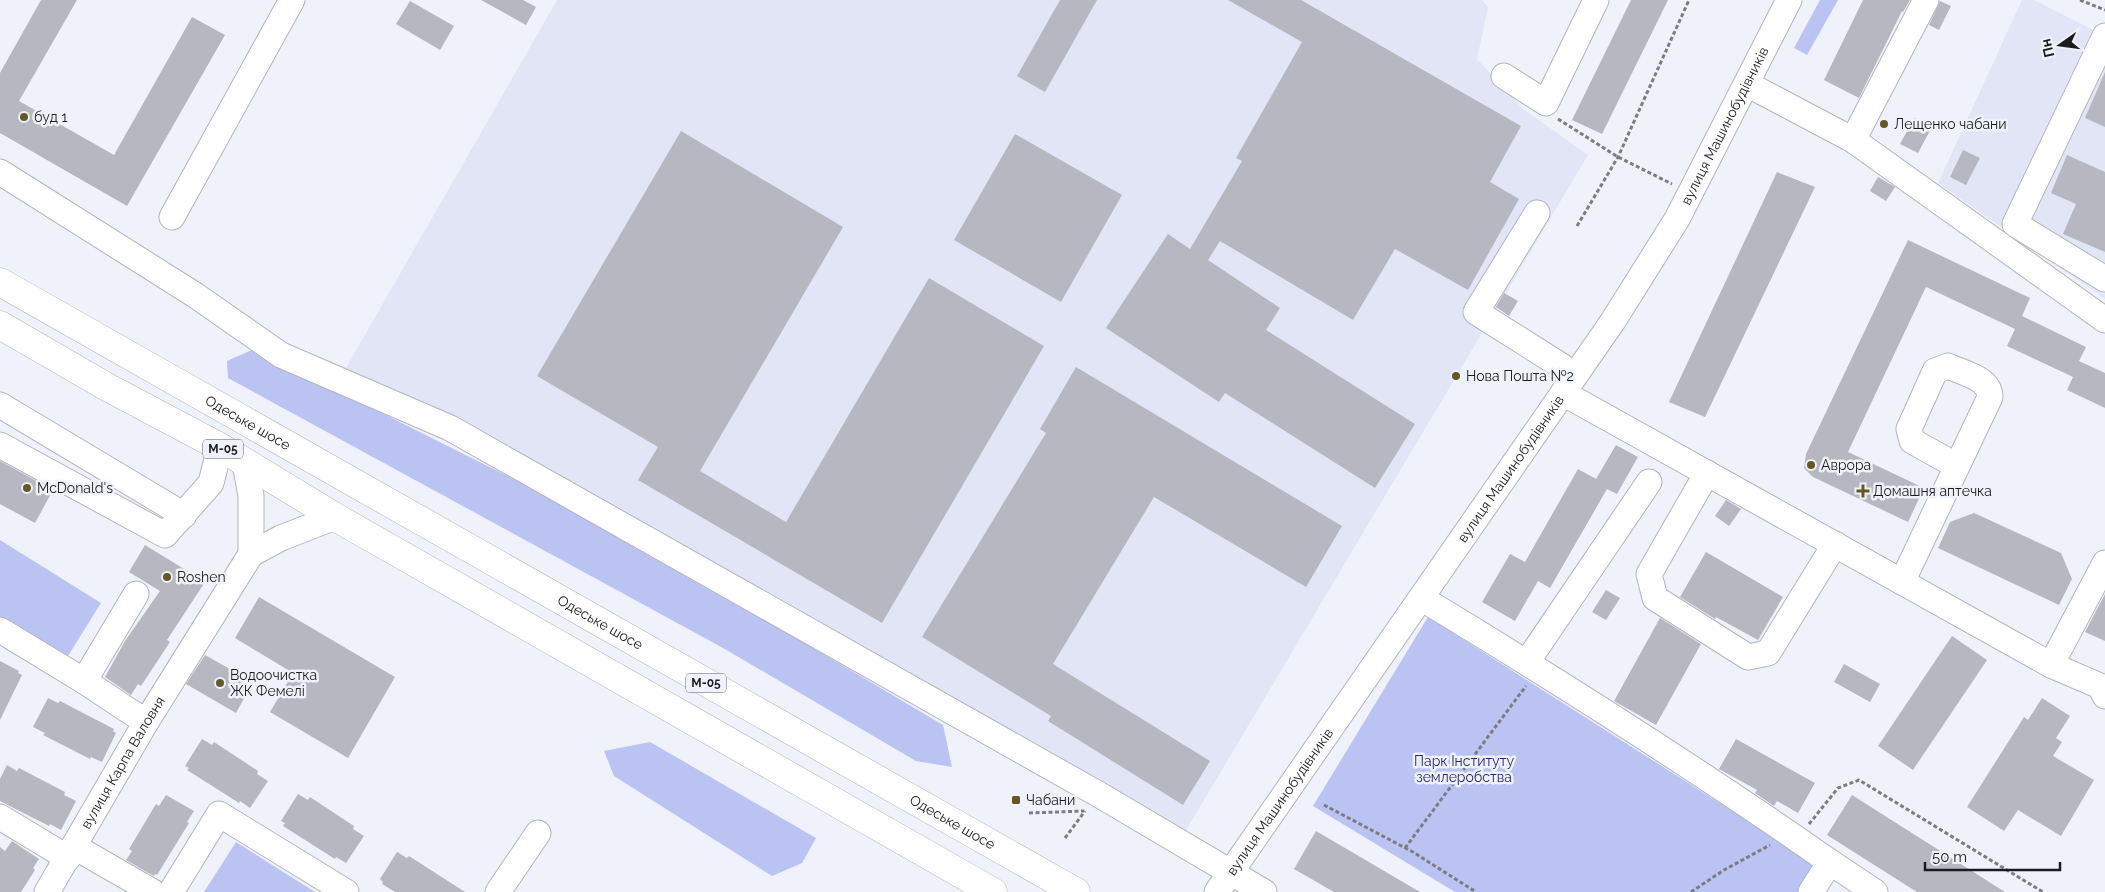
<svg xmlns="http://www.w3.org/2000/svg" width="2105" height="892" font-family="Raleway,sans-serif">
<rect width="100%" height="100%" fill="#f0f2fb"/>
<g fill="#e1e5f5">
<polygon points="557,0 1482,0 1488,7 1477,59 1522,108 1588,155 1179,842 346,368"/>
<polygon points="2022,0 2034,0 2105,36 2105,299 1938,183"/>
</g>
<g fill="#bac3f2">
<polygon points="1820,0 1838,0 1807,55 1794,48"/>
<polygon points="254,349 609,527 943,725 952,767 916,761 723,648 228,378 227,361"/>
<polygon points="0,540 101,603 66,659 0,617"/>
<polygon points="1428,617 1817,865 1799,892 1455,892 1313,806"/>
<polygon points="650,742 816,838 802,863 772,876 614,776 604,751"/>
<polygon points="236,842 315,892 204,892"/>
</g>
<g fill="#b6b7c0">
<polygon points="41,0 77,0 19,101 114,155 192,17 225,35 127,206 0,133 0,73"/>
<polygon points="481,0 523,0 536,7 526,25"/>
<polygon points="1060,0 1097,0 1045,92 1017,76"/>
<polygon points="1228,0 1301,0 1521,126 1490,182 1519,199 1468,290 1395,249 1353,320 1220,241 1208,260 1280,308 1266,330 1415,424 1375,488 1225,393 1219,402 1106,328 1168,234 1190,249 1242,161 1236,158 1302,42"/>
<polygon points="1631,0 1668,0 1602,134 1572,120"/>
<polygon points="1863,0 1910,0 1903,12 1902,11 1859,98 1824,80"/>
<polygon points="410,1 454,26 440,50 396,24"/>
<polygon points="1940,1 1951,6 1939,30 1929,25"/>
<polygon points="2105,72 2105,127 2085,118"/>
<polygon points="1914,118 1932,127 1918,153 1900,144"/>
<polygon points="681,131 843,227 700,471 786,522 929,278 1044,346 882,623 638,480 658,447 537,376"/>
<polygon points="1015,134 1122,195 1061,302 954,240"/>
<polygon points="1963,150 1980,158 1966,185 1950,177"/>
<polygon points="2067,155 2105,172 2105,252 2063,234 2076,204 2051,193"/>
<polygon points="1777,172 1815,187 1705,417 1669,402"/>
<polygon points="1878,177 1895,187 1886,201 1870,191"/>
<polygon points="1908,240 2030,298 2022,316 2086,347 2079,361 2105,373 2105,408 2067,390 2073,377 2007,346 2015,329 1926,287 1848,452 1924,488 1908,522 1813,477 1804,468 1806,454"/>
<polygon points="1504,293 1518,301 1509,316 1496,307"/>
<polygon points="1076,367 1342,526 1306,587 1154,497 1053,664 1210,761 1183,805 1048,721 1051,716 922,637 1046,433 1040,429"/>
<polygon points="1616,445 1638,457 1617,494 1607,489 1550,588 1538,581 1515,621 1482,602 1510,554 1525,562 1578,469 1596,479"/>
<polygon points="0,461 53,490 35,523 0,504"/>
<polygon points="1726,500 1741,509 1729,526 1715,516"/>
<polygon points="1974,513 2061,553 2072,579 2059,605 1938,548 1950,522"/>
<polygon points="145,545 205,582 167,640 170,642 141,686 138,684 131,695 105,677 125,641 160,591 129,572"/>
<polygon points="1706,552 1783,597 1758,640 1716,617 1715,619 1680,597"/>
<polygon points="1606,590 1620,598 1606,620 1592,612"/>
<polygon points="2105,594 2105,641 2085,632"/>
<polygon points="259,597 395,677 348,758 270,712 293,673 235,638"/>
<polygon points="1660,618 1701,644 1656,725 1614,701"/>
<polygon points="1952,636 1987,660 1913,770 1878,746"/>
<polygon points="205,655 253,682 236,713 186,684"/>
<polygon points="0,661 19,671 18,673 22,675 0,720"/>
<polygon points="1844,664 1880,684 1870,702 1834,682"/>
<polygon points="48,698 58,703 60,701 114,729 113,731 116,733 102,762 91,757 90,759 43,735 45,733 33,727"/>
<polygon points="2042,698 2070,716 2056,738 2062,742 2053,756 2094,780 2061,836 2018,810 2004,831 1967,807 2024,717 2028,720"/>
<polygon points="202,739 212,745 214,742 258,771 257,774 268,781 250,808 240,801 239,803 187,770 189,768 185,766"/>
<polygon points="1736,739 1815,783 1798,813 1777,801 1774,806 1755,793 1757,790 1719,769"/>
<polygon points="7,765 17,771 19,768 65,792 64,795 76,801 61,830 50,824 49,826 0,801 0,779"/>
<polygon points="298,794 308,800 310,797 354,826 353,829 364,836 346,863 336,857 335,859 283,826 285,823 281,821"/>
<polygon points="166,795 194,811 187,822 189,823 157,875 155,874 154,876 126,860 132,851 129,849 156,804 159,806"/>
<polygon points="1852,795 2005,892 1917,892 1827,835"/>
<polygon points="1316,831 1420,892 1334,892 1294,869"/>
<polygon points="12,841 39,859 33,868 35,870 21,892 0,892 0,847 5,851"/>
<polygon points="397,852 407,858 409,856 465,892 395,892 382,884 383,882 380,879"/>
</g>
<g fill="none" stroke-linecap="round" stroke-linejoin="round">
<g stroke="#b3b5bd" stroke-width="27">
<g id="minor">
<polyline points="2105,36 2015,224 2105,279"/>
<polyline points="1504,76 1546,103 1596,0"/>
<polyline points="1747,84 1853,140 2105,320"/>
<polyline points="1853,140 1926,0"/>
<polyline points="0,172 195,295 281,355 450,428 1098,794 1264,892"/>
<polyline points="1537,213 1476,312 1563,367"/>
<polyline points="172,217 292,0"/>
<polyline points="1563,393 2051,665 2100,686 2105,696"/>
<polyline points="0,405 184,515"/>
<polyline points="0,445 165,535 211,483 220,447"/>
<polyline points="1707,473 1649,574 1655,598 1748,657 1768,653 1835,544"/>
<polyline points="251,554 281,538 335,517"/>
<path d="M1902,582L1990,397C1990,378 1963,373 1948,366L1935,371L1909,429L1912,441L1957,466"/>
<path d="M1421,598C1560,682 1697,769 1830,862"/>
<polyline points="0,630 84,681 136,594"/>
<polyline points="1527,662 1649,482"/>
<polyline points="2051,665 2105,563"/>
<polyline points="84,681 146,722"/>
<polyline points="0,817 68,858"/>
<polyline points="75,847 153,892"/>
<path id="s1" d="M47,892L146,722L251,554V496L245,463"/>
<polyline points="171,892 219,814 346,892"/>
<polyline points="498,892 538,833"/>
<path id="s2" d="M1217,892L1613,321L1677,219L1789,0"/>
<polyline points="1811,892 1830,862 1875,892"/>
</g>
</g>
<g stroke="#b3b5bd" stroke-width="29">
<g id="highway">
<path id="s3" d="M0,282L1076,892"/>
<polyline points="0,325 107,387 220,447 335,517 993,892"/>
</g>
</g>
<g stroke="#7c7d83" stroke-width="3" stroke-dasharray="4 2.5" stroke-linecap="butt">
<polyline points="2080,0 2105,10"/>
<polyline points="1558,119 1618,157 1672,184"/>
<polyline points="1577,226 1618,157 1689,0"/>
<polyline points="1324,805 1413,852 1476,892"/>
<polyline points="1029,813 1084,811"/>
<polyline points="1809,824 1838,788 1859,780 2043,892"/>
<polyline points="1065,838 1085,811"/>
<polyline points="1405,848 1526,686"/>
<polyline points="1691,892 1724,870 1770,845"/>
</g>
<use href="#minor" stroke="#fff" stroke-width="25"/>
<use href="#highway" stroke="#fff" stroke-width="28"/>
</g>
<g fill="#645825" stroke="#f0f2fb" stroke-width="2">
<circle cx="24" cy="117" r="5"/>
<circle cx="1884" cy="124" r="5"/>
<circle cx="1456" cy="376" r="5"/>
<circle cx="1811" cy="465" r="5"/>
<circle cx="27" cy="488" r="5"/>
<path d="M1860.5 483.5h5v5h5v5h-5v5h-5v-5h-5v-5h5z"/>
<circle cx="167" cy="577" r="5"/>
<circle cx="220" cy="683" r="5"/>
<rect x="1011" y="795" width="10" height="10" rx="2.5"/>
</g>
<g text-anchor="middle" stroke-width="5" stroke-linejoin="round" paint-order="stroke">
<g fill="#f0f2fb" stroke="#5b5c61" stroke-width="1">
<rect x="203" y="439.5" width="40" height="19" rx="4"/>
<rect x="686" y="673.5" width="40" height="19" rx="4"/>
</g>
<g font-size="12" font-weight="bold" fill="#1b1c1f">
<text x="223" y="453">М-05</text>
<text x="706" y="687">М-05</text>
</g>
<g font-size="14" fill="#1b1c1f" stroke="#f0f2fb" text-anchor="start">
<text x="34" y="122">буд 1</text>
<text x="1894" y="129">Лещенко чабани</text>
<text x="1466" y="381">Нова Пошта №2</text>
<text x="1821" y="470">Аврора</text>
<text x="37" y="493">McDonald's</text>
<text x="1873" y="496">Домашня аптечка</text>
<text x="177" y="582">Roshen</text>
<text x="230" y="680">Водоочистка<tspan x="230" dy="16">ЖК Фемелі</tspan></text>
<text x="1026" y="805">Чабани</text>
</g>
<g font-size="14" fill="#1b1c1f" stroke="#f0f2fb">
<text dy="5" stroke="none"><textPath href="#s2" startOffset="920">вулиця Машинобудівників</textPath></text>
<text dy="5" stroke="none"><textPath href="#s3" startOffset="285">Одеське шосе</textPath></text>
<text dy="5" stroke="none"><textPath href="#s2" startOffset="515">вулиця Машинобудівників</textPath></text>
<text dy="5" stroke="none"><textPath href="#s3" startOffset="690">Одеське шосе</textPath></text>
<text dy="5" stroke="none"><textPath href="#s1" startOffset="150">вулиця Карпа Валовня</textPath></text>
<text dy="5" stroke="none"><textPath href="#s2" startOffset="110">вулиця Машинобудівників</textPath></text>
<text dy="5" stroke="none"><textPath href="#s3" startOffset="1095">Одеське шосе</textPath></text>
</g>
<g font-size="14" fill="#262577" stroke="#f0f2fb">
<text x="1464" y="766">Парк Інституту<tspan x="1464" dy="16">землеробства</tspan></text>
</g>
</g>
<g transform="translate(2060 45) rotate(256)" stroke="#f0f2fb" stroke-width="4" paint-order="stroke">
<path d="M0-4L9 19L0 12L-9 19Z" fill="#1b1c1f"/>
<text y="-8" font-size="14" font-weight="bold" text-anchor="middle" fill="#1b1c1f">Пн</text>
</g>
<path d="M1925 862v8h135v-8" fill="none" stroke="#1b1c1f" stroke-width="2.5"/>
<text x="1932" y="862" font-size="15" fill="#1b1c1f" stroke="#f0f2fb" stroke-width="4" paint-order="stroke">50 m</text>
</svg>
